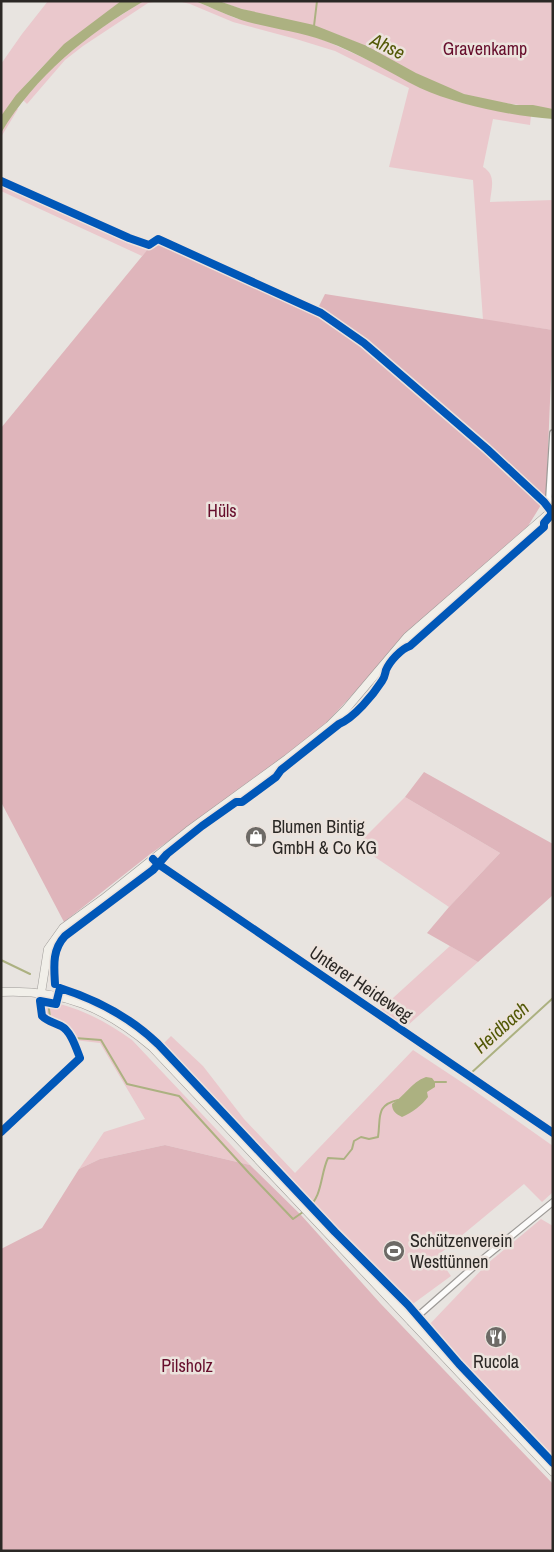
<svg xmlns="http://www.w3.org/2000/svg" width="554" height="1552" font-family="'Archivo Narrow',sans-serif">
<rect width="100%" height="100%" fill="#e8e4e0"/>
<g fill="#eac8cc">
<path d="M48,1H125C84,32 41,60 12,103L18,109L1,137V64L22,34Z"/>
<path d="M144,1H159L148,3L83,46L65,60L27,104L23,100C37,84 50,68 66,54C90,34 118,17 144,1Z"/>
<path d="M178,1H195L235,18L306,34L326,41L377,64L421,88L462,103L531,116L530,125L493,119L483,167C497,175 491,189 490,202L553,200V330L483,320L473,180L389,167L409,88L335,51L296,39L233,22L190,4Z"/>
<path d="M219,1H553V109C523,105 492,103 463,94C418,79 380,50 336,34C298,20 257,16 219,1Z"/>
<polygon points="1,177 152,245 142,256 1,191"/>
<polygon points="405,797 500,853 449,907 357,845"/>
<polygon points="450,946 478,962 406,1027 381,1009"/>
<path d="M60,1004C88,1012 108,1023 132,1040L250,1165L165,1145L100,1159L79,1169L104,1132L145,1119L100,1043L74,1040C67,1026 58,1023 44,1016L45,1005L57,1009Z"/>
<polygon points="171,1036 203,1066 244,1119 295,1173 413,1050 472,1089 553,1146 553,1192 542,1202 524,1184 437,1256 451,1276 410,1306 161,1046"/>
<polygon points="541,1219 553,1226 553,1458 428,1326 488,1263"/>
</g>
<g fill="#dfb5bb">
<polygon points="157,238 316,312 325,294 553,330 546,497 528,526 423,619 327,722 287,756 149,855 64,922 1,802 1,428"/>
<polygon points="424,772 553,844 553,895 478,962 427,933 449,907 500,853 405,797"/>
<polygon points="165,1145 250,1165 301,1215 380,1303 553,1484 553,1551 1,1551 1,1249 42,1228 79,1169 100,1159"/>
</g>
<g fill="#acb181">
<path d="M121,1H144C86,35 36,75 1,133V116L16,95L64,44Z"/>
<path d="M195,1H219L242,9L314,25L367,46L416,73L464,94L516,105H533L553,109V119C511,116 458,105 420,88C388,72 359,53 325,41C300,32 274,29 248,22C230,17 213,8 195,1Z"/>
<path d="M426,1077L432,1078L435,1082V1087L427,1092L428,1097C422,1105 412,1113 402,1117C396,1114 392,1111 392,1104C405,1096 411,1082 426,1077Z"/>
</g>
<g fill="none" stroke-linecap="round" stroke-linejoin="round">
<g stroke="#acb181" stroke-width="2">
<polyline points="314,26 317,1"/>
<polyline points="1,960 30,974"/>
<path d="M49,1009L50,1017C61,1023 70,1027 75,1038L101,1040L127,1084L179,1096L249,1173L293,1219L303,1212"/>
<polyline points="470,1074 553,998"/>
<polyline points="435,1082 446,1082"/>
<path d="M307,1209C323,1196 320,1175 328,1158L344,1159L352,1149L354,1141L361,1137L369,1139L378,1137C381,1118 375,1105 398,1100"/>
</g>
<g stroke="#9d9a97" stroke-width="8">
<g id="street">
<polyline points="551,511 549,497 553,433"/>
<polyline points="153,859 158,864 553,1133"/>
<polyline points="411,1322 478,1263 553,1202"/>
</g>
</g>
<g stroke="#9d9a97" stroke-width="9">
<g id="secondary">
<path d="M1,992C63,989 106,1008 152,1047L553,1472"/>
<polyline points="41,993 48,949 63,928 103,899 188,831 287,759 329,726 346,709 407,637 553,510"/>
</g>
</g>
<use href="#street" stroke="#fcfbfa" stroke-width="5.5"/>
<use href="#secondary" stroke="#f1efe9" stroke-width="8"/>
<g stroke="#ece3dd" stroke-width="11">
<g id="cycleway">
<polyline points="1,181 129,238 149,245 158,239 321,313 364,343 487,449 544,502 551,511"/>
<polyline points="153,859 158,864 553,1133"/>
<path d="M55,984C54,966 52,950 65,936L153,870L167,854L202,826L236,802H242L276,777L281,770L339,724C354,718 373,695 382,681C385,677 385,674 386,670C390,661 401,649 410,646L544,527V523L551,515V511"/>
<path d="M1,1132L80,1058C76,1048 71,1031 61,1026C54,1022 48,1022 42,1016L40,1001L56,1004L60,988C98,1000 130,1017 158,1044L335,1232L408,1305L459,1364L553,1463"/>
</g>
</g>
<use href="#cycleway" stroke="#0057b8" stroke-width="8"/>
</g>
<defs>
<g id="shop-disc" transform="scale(1.125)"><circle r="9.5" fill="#6d6a66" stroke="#ece3dd"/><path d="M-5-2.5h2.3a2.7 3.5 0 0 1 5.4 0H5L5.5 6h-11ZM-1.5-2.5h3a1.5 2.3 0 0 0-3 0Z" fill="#fff"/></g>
<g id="stadium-disc" transform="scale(1.125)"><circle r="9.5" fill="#6d6a66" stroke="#ece3dd"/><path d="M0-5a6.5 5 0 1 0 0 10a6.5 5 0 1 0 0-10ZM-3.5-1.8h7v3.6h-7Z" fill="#fff"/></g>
<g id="restaurant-disc" transform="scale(1.125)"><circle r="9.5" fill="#6d6a66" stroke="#ece3dd"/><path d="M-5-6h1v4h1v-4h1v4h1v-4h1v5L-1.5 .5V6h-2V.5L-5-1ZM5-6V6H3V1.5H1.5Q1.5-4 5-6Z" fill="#fff"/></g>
</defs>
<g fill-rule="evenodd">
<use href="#shop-disc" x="256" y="837"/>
<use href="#stadium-disc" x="394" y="1251"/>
<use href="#restaurant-disc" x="496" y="1337"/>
</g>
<g text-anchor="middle" stroke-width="5" stroke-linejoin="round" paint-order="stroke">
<g font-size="18" fill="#660e2c" stroke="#ece3dd">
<text x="485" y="55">Gravenkamp</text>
<text x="222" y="517">Hüls</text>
<text x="187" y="1372">Pilsholz</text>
</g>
<g font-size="18" fill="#2b2825" stroke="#ece3dd" text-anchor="start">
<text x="272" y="833">Blumen Bintig<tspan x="272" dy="21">GmbH &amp; Co KG</tspan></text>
<text x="410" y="1247">Schützenverein<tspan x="410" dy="21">Westtünnen</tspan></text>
<text x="496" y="1368" text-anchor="middle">Rucola</text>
</g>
<g font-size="18" fill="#2b2825" stroke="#ece3dd">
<text transform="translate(361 984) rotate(34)" y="6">Unterer Heideweg</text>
</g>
<g font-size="19" font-style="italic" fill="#525806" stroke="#ece3dd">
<text transform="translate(388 46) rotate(26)" y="7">Ahse</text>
<text transform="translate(501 1027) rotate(-42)" y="7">Heidbach</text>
</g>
</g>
<rect width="554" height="1552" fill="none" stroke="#2b2825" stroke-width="5"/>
</svg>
